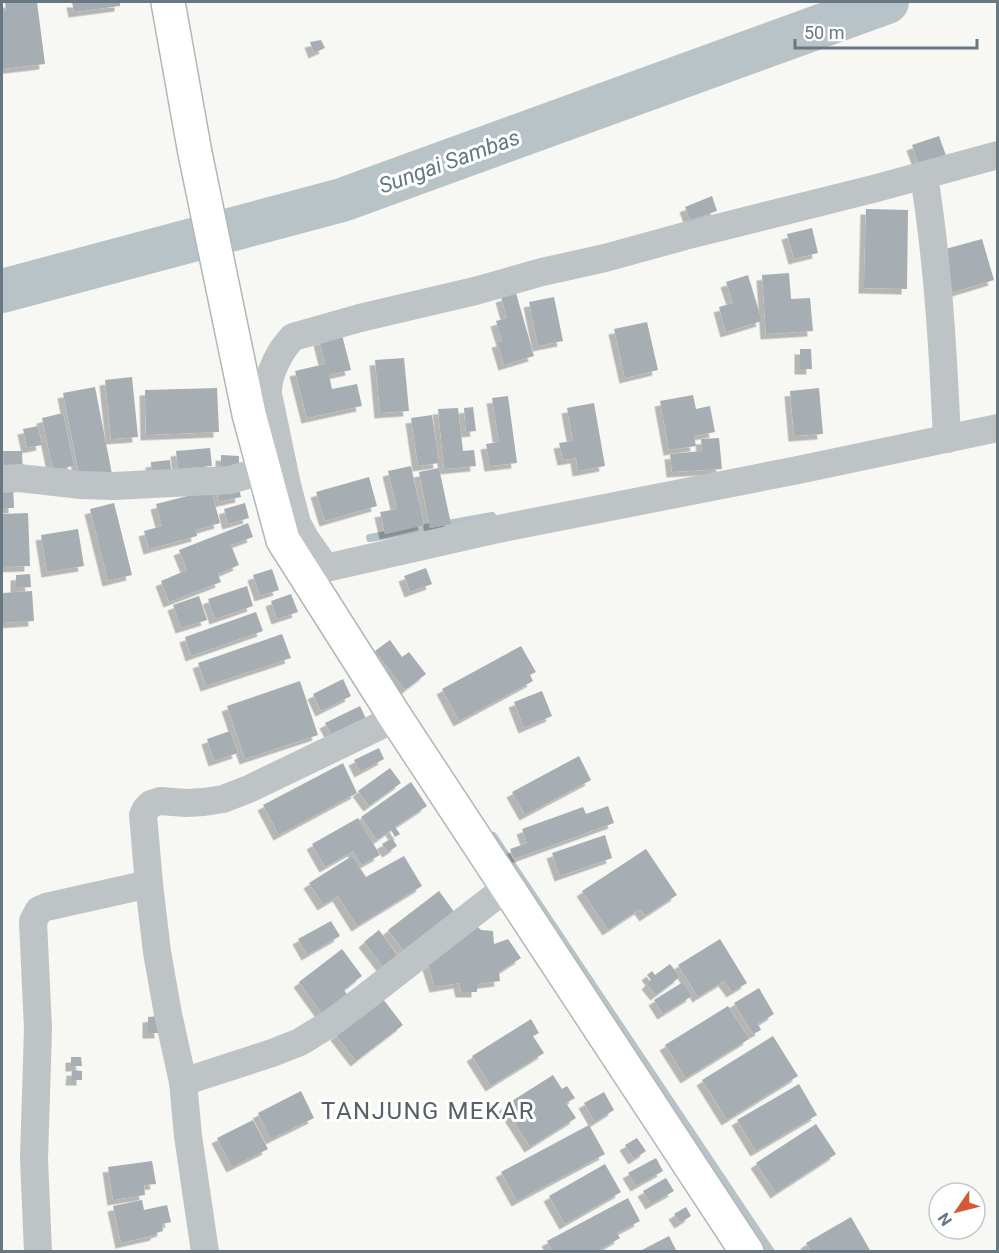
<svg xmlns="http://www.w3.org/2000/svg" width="999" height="1253" font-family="Roboto,sans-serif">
<defs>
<filter id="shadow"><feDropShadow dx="-5.5" dy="5.5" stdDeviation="0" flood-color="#0004"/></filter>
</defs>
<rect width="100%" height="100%" fill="#f7f7f4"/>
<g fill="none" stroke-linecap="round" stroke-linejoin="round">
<g stroke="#b8c3c7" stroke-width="8">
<polyline points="370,538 492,516"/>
<polyline points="493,836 771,1252"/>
</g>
<polyline stroke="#b8c3c7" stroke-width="44" points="2,291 342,200 887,2"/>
</g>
<g fill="#a6aeb3" filter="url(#shadow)">
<polygon points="5,2 37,2 45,64 2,69 2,11 6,10"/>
<polygon points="72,2 120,2 120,6 74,12"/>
<polygon points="321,40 325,48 314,53 310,42"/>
<polygon points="939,136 949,164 922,173 912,145"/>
<polygon points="712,196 717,211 690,220 685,207"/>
<polygon points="866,209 908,210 907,289 864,288"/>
<polygon points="812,228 818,253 794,259 787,234"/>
<polygon points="982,239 994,280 951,293 938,251"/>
<polygon points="789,273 791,299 810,298 813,331 766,334 762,275"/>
<polygon points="748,275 762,321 726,332 719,307 733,303 726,282"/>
<polygon points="516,293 534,356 504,365 497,342 502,341 496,321 507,318 501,297"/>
<polygon points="554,297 563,341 538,346 529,302"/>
<polygon points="647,322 658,370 625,378 614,329"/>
<polygon points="342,335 351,370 329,375 332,389 357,384 362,406 307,418 295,371 325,364 319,340"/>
<polygon points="800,349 811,349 812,369 800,369"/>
<polygon points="404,358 409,411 380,413 375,360"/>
<polygon points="132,377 138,437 111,439 105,380"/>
<polygon points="95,387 112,474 80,479 63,393"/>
<polygon points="217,388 219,432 146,435 145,390"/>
<polygon points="819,388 823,434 794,436 790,391"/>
<polygon points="693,395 696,409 710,406 715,432 694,436 696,446 669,450 660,401"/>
<polygon points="508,396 517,463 490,466 486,444 499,442 492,398"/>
<polygon points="594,403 605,466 578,471 576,458 563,460 559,443 573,441 567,408"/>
<polygon points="473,407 476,431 466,432 464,408"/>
<polygon points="458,408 463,451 474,450 476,466 444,469 438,409"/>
<polygon points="63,413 74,466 53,470 42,418"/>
<polygon points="432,415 439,463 418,466 411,418"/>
<polygon points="38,426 42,445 27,448 23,429"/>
<polygon points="719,438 722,469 672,472 670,454 702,451 701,439"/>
<polygon points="210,448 212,466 178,469 176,451"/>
<polygon points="3,451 22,451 23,474 4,474"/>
<polygon points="221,455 239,456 239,473 221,472"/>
<polygon points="170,460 172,478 152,479 151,462"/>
<polygon points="411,466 424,525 385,534 380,512 397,509 388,471"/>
<polygon points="439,468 451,524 430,528 419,472"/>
<polygon points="369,477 377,506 325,521 316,492"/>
<polygon points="13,482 14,508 2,508 2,483"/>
<polygon points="238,484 241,497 219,502 216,488"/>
<polygon points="211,490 220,523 196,530 197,536 149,549 144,531 162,526 156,504"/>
<polygon points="114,503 132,575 108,581 90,509"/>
<polygon points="245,503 249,518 228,524 224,509"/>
<polygon points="28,513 30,566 2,567 2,514"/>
<polygon points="248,523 253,537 231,545 239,565 218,574 221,582 169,602 161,581 187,570 179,550"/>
<polygon points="78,529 84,566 47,572 41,535"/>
<polygon points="426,568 432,584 410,592 404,576"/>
<polygon points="272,569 279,590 260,596 253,575"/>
<polygon points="30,574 31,587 16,588 16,575"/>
<polygon points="247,586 253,606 215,619 208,599"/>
<polygon points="32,591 34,621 2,623 2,593"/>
<polygon points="291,594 298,612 277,619 271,601"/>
<polygon points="199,596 207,620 181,628 173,605"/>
<polygon points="256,612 263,631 191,656 185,637"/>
<polygon points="282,634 291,658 206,686 198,663"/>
<polygon points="390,640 402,657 409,652 426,674 405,690 375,651"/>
<polygon points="521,646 536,672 530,675 533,681 459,721 442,689"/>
<polygon points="343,679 351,696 321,711 313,694"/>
<polygon points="300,681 318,735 245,759 227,706"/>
<polygon points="542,691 552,716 524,728 514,702"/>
<polygon points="360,706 368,723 334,740 325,723"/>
<polygon points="230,731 238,753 214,761 207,739"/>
<polygon points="379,748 384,759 360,772 354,760"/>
<polygon points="579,756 591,780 525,815 512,792"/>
<polygon points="343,763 357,793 279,835 263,805"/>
<polygon points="390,768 401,783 369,806 358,791"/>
<polygon points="411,782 427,806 395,827 400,834 395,837 391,830 377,840 361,817"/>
<polygon points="608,806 614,823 514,859 510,849 527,843 522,829 583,807 586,814"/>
<polygon points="358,818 380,855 362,865 353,851 325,867 312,844"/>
<polygon points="605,835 612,858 560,876 552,853"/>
<polygon points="392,838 397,846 388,852 382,844"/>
<polygon points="646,849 677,895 645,916 640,909 608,930 582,891"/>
<polygon points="352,856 366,877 404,856 422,886 357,926 338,896 323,905 309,883"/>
<polygon points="439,891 455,913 404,951 388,930"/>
<polygon points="331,921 340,936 307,955 298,939"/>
<polygon points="476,925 481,930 493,931 494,944 508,939 521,958 499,972 500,981 477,984 477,992 461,992 459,983 435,987 428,965"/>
<polygon points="379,930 398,956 383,967 364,942"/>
<polygon points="720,939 747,983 732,992 724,981 698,997 678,965"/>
<polygon points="342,949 362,976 344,990 348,996 323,1015 299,982"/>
<polygon points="670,964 680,977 656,995 647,984 651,980 647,975 652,971 655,975"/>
<polygon points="683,982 692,996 663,1014 654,1000"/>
<polygon points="759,988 774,1014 758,1024 761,1030 753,1034 734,1003"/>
<polygon points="383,999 403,1025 356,1061 336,1035"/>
<polygon points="728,1006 749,1039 686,1078 665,1045"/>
<polygon points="159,1016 160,1033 148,1033 148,1017"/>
<polygon points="531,1019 539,1033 533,1036 544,1053 491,1086 472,1056"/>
<polygon points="773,1036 798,1076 727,1120 702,1080"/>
<polygon points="71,1057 81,1057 82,1066 71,1066"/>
<polygon points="72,1070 82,1071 82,1080 71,1080"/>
<polygon points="553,1075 562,1089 567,1086 575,1098 566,1103 576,1118 530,1147 504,1106"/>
<polygon points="799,1084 817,1115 756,1151 737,1120"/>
<polygon points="301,1091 314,1118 271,1139 258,1113"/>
<polygon points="604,1092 614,1110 595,1122 584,1103"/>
<polygon points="253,1120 268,1149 232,1167 217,1138"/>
<polygon points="816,1124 836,1154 776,1193 756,1163"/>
<polygon points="589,1125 605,1154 517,1201 501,1172"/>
<polygon points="637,1138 646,1151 634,1159 625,1145"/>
<polygon points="656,1158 663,1171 636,1186 628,1173"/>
<polygon points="152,1161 156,1184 144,1185 145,1195 113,1200 108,1167"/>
<polygon points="605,1164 621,1192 565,1224 549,1196"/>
<polygon points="666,1178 674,1191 651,1204 643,1191"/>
<polygon points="628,1198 640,1221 617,1233 620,1238 596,1252 553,1252 547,1241"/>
<polygon points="142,1200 144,1210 167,1205 171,1222 162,1224 163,1231 156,1233 156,1235 121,1243 113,1206"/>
<polygon points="686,1207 691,1216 680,1223 674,1214"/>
<polygon points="851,1217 871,1252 811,1252 806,1243"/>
<polygon points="669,1236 677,1252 638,1252"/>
</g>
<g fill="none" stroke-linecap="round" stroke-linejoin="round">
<g stroke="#b2b7ba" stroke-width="36">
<polyline id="primary" points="168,2 195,153 249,414 283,540 396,718 747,1252"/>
</g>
<g stroke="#bec3c6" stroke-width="28">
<path d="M924,176C938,263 943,351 947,439"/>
<polyline points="2,479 19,478 81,485 114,486 230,480 264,470"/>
<path d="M326,568L305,538L297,523L287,485L268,394C267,375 280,350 293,337L360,318L475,291L542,272L605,258L685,236L873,189L998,155"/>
<polyline points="308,572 493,530 798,470 998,428"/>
<polyline points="183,1082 272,1053 300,1042 331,1023 363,999 507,887"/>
<polyline points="38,1252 34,1159 38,1029 33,921 39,910 46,907 149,884"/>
<polyline points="205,1252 188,1136 183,1082 168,1014 157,952 149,884 143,815 146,809 151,804 160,801 186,803 204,802 223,799 249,789 396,718"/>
</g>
<use href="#primary" stroke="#fff" stroke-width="33"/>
</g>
<g text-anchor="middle" stroke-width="6" stroke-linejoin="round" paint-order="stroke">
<g font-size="22" font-style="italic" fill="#64787f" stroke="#fff">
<text transform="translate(449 161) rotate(-20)" y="8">Sungai Sambas</text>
</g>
<g font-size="24" letter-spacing="1.5" fill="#566169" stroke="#fff">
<text x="428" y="1119">TANJUNG MEKAR</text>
</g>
</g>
<rect width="999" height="1253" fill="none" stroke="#687883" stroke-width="6"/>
<g transform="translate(957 1211) rotate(235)"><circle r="28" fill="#ffffff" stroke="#c3c9cd" stroke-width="1.5"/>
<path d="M0-4.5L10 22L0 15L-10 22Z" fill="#d65935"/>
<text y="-9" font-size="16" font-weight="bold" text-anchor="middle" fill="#687883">N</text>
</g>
<path d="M795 39v9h182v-9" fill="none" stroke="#687883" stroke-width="3"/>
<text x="804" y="39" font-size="18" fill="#687883" stroke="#ffffff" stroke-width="4.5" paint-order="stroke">50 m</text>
</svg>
